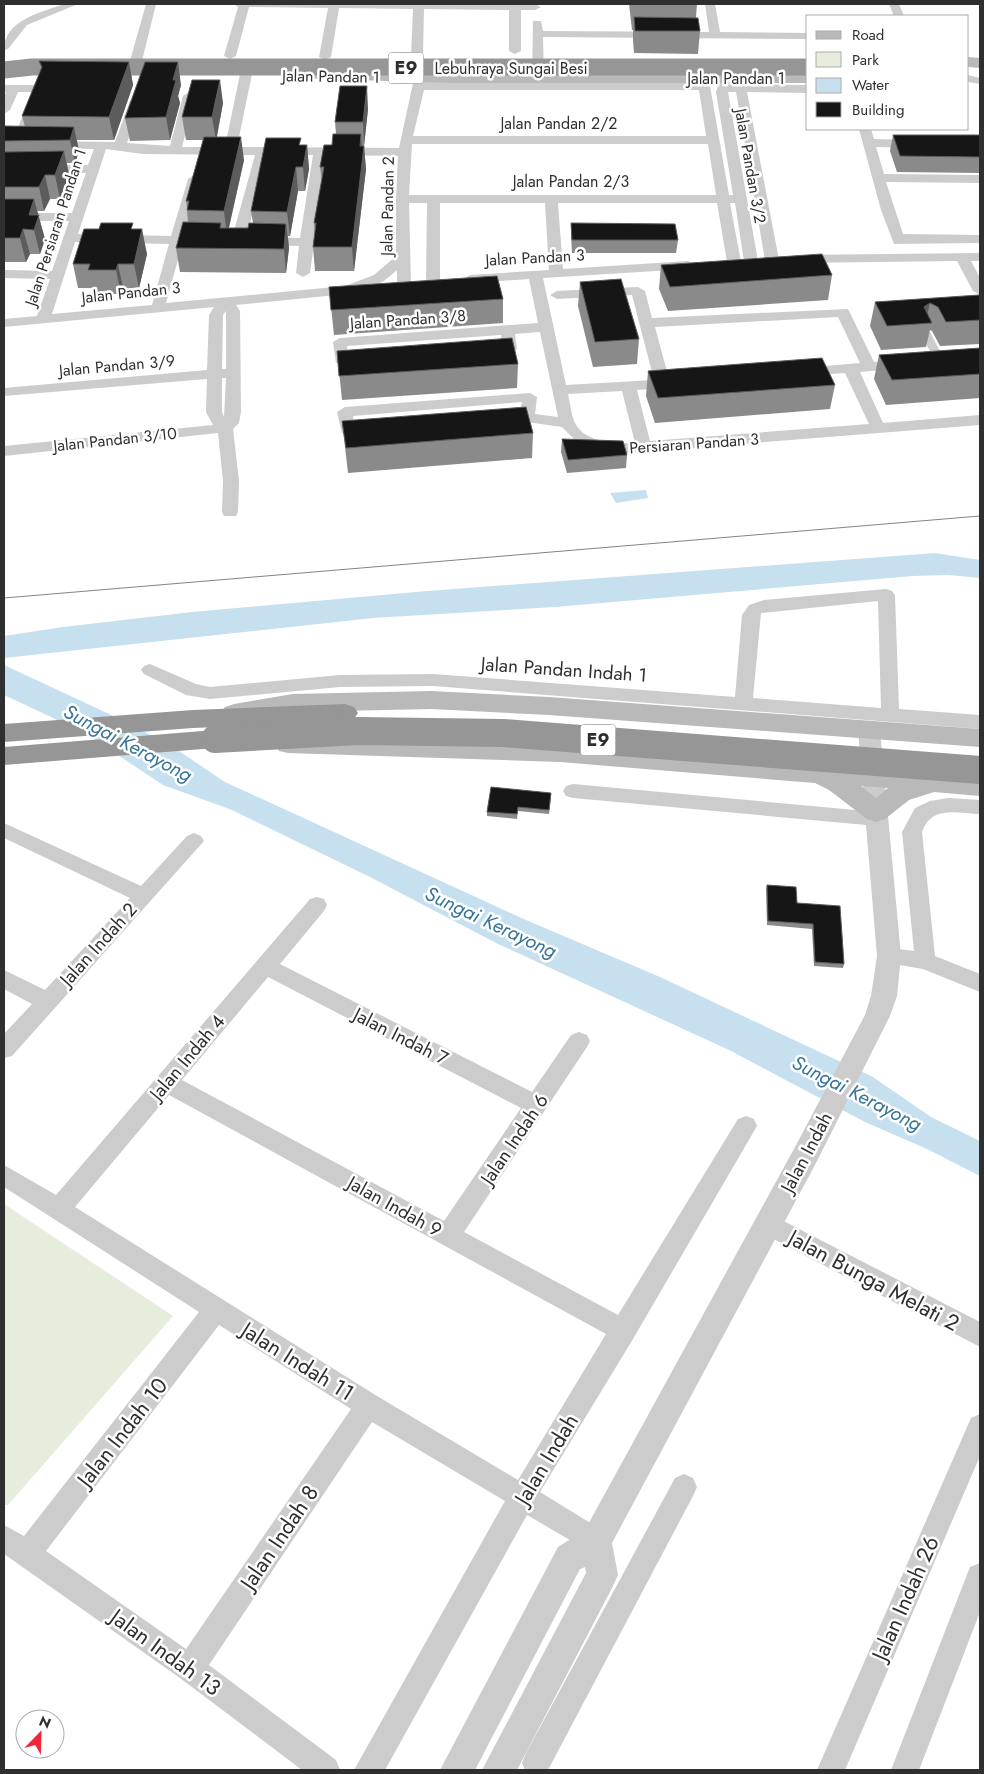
<svg xmlns="http://www.w3.org/2000/svg" width="984" height="1774" font-family="Jost,sans-serif">
<rect width="100%" height="100%" fill="#fff"/>
<polygon fill="#e6eddc" points="4,1204 173,1316 8,1505 4,1505"/>
<g fill="#c7e0ef">
<polygon points="646,490 648,498 616,503 610,493"/>
<polygon points="935,553 980,560 980,578 948,575 913,576 555,607 373,618 4,658 4,636 63,627 192,612 427,591"/>
<polygon points="4,665 120,719 173,747 225,782 526,920 660,977 873,1077 931,1117 980,1141 980,1176 927,1149 865,1122 729,1050 498,944 370,877 232,810 163,785 83,732 4,695"/>
</g>
<g fill="none" stroke-linecap="round" stroke-linejoin="round">
<polygon fill="#ccc" fill-rule="evenodd" points="925,329 930,332 945,361 944,363 936,363 935,361 920,332"/>
<g fill="#ccc" fill-rule="evenodd">
<path d="M64,4H78L27,25L8,49L4,50C4,20 40,13 64,4Z"/>
<polygon points="146,4 156,4 142,61 136,64 130,61"/>
<polygon points="234,4 535,4 541,7 535,10 521,10 521,51 515,54 509,51 509,10 424,9 423,56 417,59 411,56 413,9 339,8 331,57 325,60 319,57 328,8 249,7 236,56 230,59 224,56 238,7"/>
<polygon points="705,4 715,4 720,32 808,33 808,39 543,37 544,78 538,82 532,78 533,21 541,21 543,31 709,32"/>
<polygon points="889,4 899,4 904,16 894,16"/>
<path d="M246,70L252,74L237,147L399,148L415,74L421,70L427,74L425,82H692L689,79L691,77H699L710,86L729,195H733L716,92L720,80L729,74L735,78L729,84L808,85V93L747,92L779,260L777,263H767L765,260L736,92H728L758,261L756,264H746L744,261L735,203H730L741,262L734,266L727,262L717,203H558L563,269L688,261L695,265L688,269L543,278L566,385L654,380L632,295L557,299L550,295L557,291L638,287L645,291L652,318L848,309L874,362L903,360L910,364L903,368L860,372L883,423L980,415V425L627,453L610,452L588,447L574,439L562,427L527,422L342,433L337,412L345,407L530,393L537,397L535,414L558,417L540,332L515,334L517,349C511,356 494,357 488,350L490,347L502,345L501,335L347,346L348,355H359L366,359L359,363H336L333,342L340,338L538,323L529,279L470,283L463,279L470,275L549,270L545,203H440V282L433,286L426,282L427,203H409L411,285L409,288L404,289L397,285V270L384,281L357,293L236,305L240,311L241,412L239,423L233,429L239,481L238,512L236,516H224L222,512L223,481L218,433L4,456V446L213,425L206,412L207,379L4,396V388L207,370L209,315L214,307L4,327V319L37,316L50,279L4,278V270L52,271L69,221H4V213H72L86,173L4,174V166L88,165L94,149L4,148V140H13L32,92H18L10,110L4,114V97L6,92L4,91V85H39L45,89L25,141L115,142L130,101L136,97L142,101L127,143L170,146L183,96L189,92L195,96L182,147H225L240,74ZM424,90H699L706,136H413ZM412,144H708L716,195H409ZM106,149L143,154L255,155L234,231L241,235L248,231L267,155H313L300,238L261,237L254,241L261,245L299,246L296,273L303,277L310,273L326,155L398,156L396,199V256L374,275L345,286L166,303L182,245H205L212,241L205,237H184L200,179L194,175L188,179L171,236L78,234ZM75,242L169,244L152,305L52,314ZM226,311V369H222L223,315ZM838,317L860,363L802,368L795,372L802,376L845,373L869,424L650,441L637,390L674,387L681,383L679,380L669,379L655,327ZM222,378H226L224,417L222,412ZM622,391L635,443C616,444 583,443 574,421C571,413 570,403 568,394ZM522,402L520,413H516L354,425L353,416Z"/>
<polygon points="968,75 980,78 980,84 968,82"/>
<polygon points="859,129 871,129 874,139 917,140 923,144 917,148 876,147 884,174 980,175 980,183 886,182 903,234 980,235 980,243 894,244 881,210"/>
<polygon points="980,253 980,261 971,261 980,278 980,295 973,291 957,261 797,263 790,259 797,255"/>
<path d="M886,589L892,591L895,595L899,709L980,715V729L433,686L340,687L210,699L186,695L144,674L141,670L144,666L150,664L196,684L210,687L340,675L433,674L735,697L742,615L749,605L764,600ZM878,601L881,708L753,698L761,613Z"/>
<polygon points="573,784 877,812 884,814 887,819 884,824 877,826 573,798 566,796 563,791 566,786"/>
<path d="M948,798L980,800V814C957,813 931,805 922,832L935,956L980,974V992L923,969L882,962L879,956L882,950L889,948L914,951L902,832L915,808L930,801Z"/>
<polygon points="4,823 141,886 187,836 194,833 201,836 204,841 12,1056 4,1058 4,1034 32,1004 4,989 4,970 45,990 130,898 4,838"/>
<path d="M317,897L324,899L327,905L324,911L280,964L532,1092L571,1035L579,1032L587,1035L590,1041L587,1047L464,1232L618,1315L738,1119L746,1116L754,1119L757,1126L633,1339L540,1492L605,1532L609,1541L605,1550L596,1554L587,1550L527,1515L385,1770H354L505,1501L372,1422L209,1665L336,1760L340,1770H302L180,1678L4,1554V1525L24,1536L199,1312L4,1187V1165L56,1195L310,899ZM268,977L521,1108L444,1221L182,1080ZM169,1095L606,1334L518,1480L377,1396L75,1207ZM219,1325L351,1409L186,1649L46,1551Z"/>
<polygon points="768,1213 980,1322 980,1347 760,1232 756,1224 760,1216"/>
<polygon points="980,1414 980,1456 845,1770 817,1770 971,1418"/>
<polygon points="684,1474 693,1478 697,1487 693,1496 548,1770 525,1770 522,1763 526,1753 675,1478"/>
<polygon points="980,1563 980,1612 919,1770 891,1770 970,1567"/>
</g>
<polygon fill="#ccc" fill-rule="evenodd" points="869,722 877,724 880,730 901,956 897,996 890,1016 815,1165 612,1543 618,1575 613,1586 517,1770 482,1770 586,1573 585,1567 580,1569 475,1770 440,1770 558,1547 585,1530 795,1147 865,1015 871,996 877,956 858,730 861,724"/>
<g fill="#b9b9b9" fill-rule="evenodd">
<polygon points="968,57 980,58 980,68 968,67"/>
<polygon points="295,70 453,73 808,73 808,83 453,83 289,78 287,75"/>
<polygon points="431,691 549,697 980,729 980,747 549,715 431,709 293,712 234,722 225,719 221,713 225,707 234,704 293,694"/>
<path d="M288,735L560,744L980,776V796L934,792L909,800L885,819L876,822L867,819L829,790L815,783L560,762L288,753L279,751L275,744L279,737ZM861,786L888,788L876,798Z"/>
</g>
<g fill="#969696" fill-rule="evenodd">
<polygon points="345,704 354,707 358,713 354,719 345,722 193,728 4,742 4,724 193,710"/>
<polygon points="215,730 224,732 228,739 224,746 215,748 4,765 4,747"/>
</g>
<polyline stroke="#848484" stroke-width="1" points="4,598 980,516"/>
<polyline stroke="#969696" stroke-width="17" points="4,70 32,67 808,67"/>
<polyline stroke="#969696" stroke-width="28" points="215,739 359,731 503,733 980,770"/>
</g>
<g fill="#8a8a8a">
<polygon points="629,4 697,4 696,17 700,31 698,54 634,53 633,40 633,30 632,30"/>
<polygon points="39,61 129,62 133,85 114,140 77,140 79,151 75,163 67,163 69,175 60,199 50,199 44,211 37,211 45,239 40,254 30,254 26,262 4,262 4,126 25,127 22,116 41,69"/>
<polygon points="181,85 178,96 180,103 170,140 130,141 125,118"/>
<polygon points="223,103 217,137 244,160 229,228 248,228 253,223 251,211 301,145 307,145 309,169 305,191 298,191 290,236 288,236 289,248 286,273 180,272 176,248 188,222 187,210 187,207 186,201 203,140 186,140 182,117"/>
<polygon points="368,109 364,146 366,169 354,271 315,271 313,247 315,234 314,223 322,181 320,167 332,145 336,134 335,122"/>
<polygon points="893,135 980,135 980,173 897,172 890,151"/>
<polygon points="571,223 678,240 676,253 572,253 571,236"/>
<polygon points="147,254 139,288 123,288 121,294 93,294 92,288 78,288 73,264"/>
<polygon points="661,265 832,275 828,300 668,311 659,289"/>
<polygon points="580,282 639,339 637,364 593,367 578,306"/>
<polygon points="329,287 503,299 503,323 334,335"/>
<polygon points="980,297 980,344 940,346 932,331 930,330 926,347 881,350 870,326 875,302"/>
<polygon points="980,348 980,398 886,405 874,379 879,355"/>
<polygon points="337,351 518,364 517,388 342,400"/>
<polygon points="648,371 835,385 830,409 655,423 646,396"/>
<polygon points="342,421 533,433 532,458 348,473"/>
<polygon points="562,439 627,455 626,468 567,473 561,452"/>
<polygon points="551,797 549,814 518,811 517,819 487,816 487,812"/>
<polygon points="767,885 797,903 844,964 843,968 814,966 812,929 767,925 766,889"/>
</g>
<g fill="#5c5c5c">
<polygon points="129,62 133,85 114,140 109,117"/>
<polygon points="178,62 181,85 178,96 180,103 170,140 166,117 173,80"/>
<polygon points="220,80 223,103 216,140 212,117"/>
<polygon points="367,86 368,109 364,146 363,122"/>
<polygon points="74,127 79,151 75,163 70,140"/>
<polygon points="361,134 363,157 364,146 366,169 354,271 352,247"/>
<polygon points="241,137 244,160 227,235 224,211"/>
<polygon points="307,145 309,169 305,191 303,167"/>
<polygon points="64,151 69,175 60,199 55,175"/>
<polygon points="296,167 298,191 290,236 287,212"/>
<polygon points="45,175 50,199 44,211 39,187"/>
<polygon points="34,199 45,239 40,254 34,230 29,215"/>
<polygon points="286,224 289,248 286,273 284,249"/>
<polygon points="23,229 30,254 26,262 20,238"/>
<polygon points="142,229 147,254 139,288 134,264"/>
<polygon points="118,264 123,288 121,294 116,270"/>
<polygon points="930,303 925,323 924,307"/>
</g>
<g fill="#161616" stroke="#5c5c5c">
<polygon points="634,17 698,18 700,31 635,31"/>
<polygon points="39,61 129,62 109,117 22,116 42,67"/>
<polygon points="145,62 178,62 173,80 176,80 166,117 125,118"/>
<polygon points="192,80 220,80 212,117 182,117"/>
<polygon points="340,86 367,86 363,122 335,122"/>
<polygon points="4,126 74,127 70,140 4,141"/>
<polygon points="333,134 361,134 360,146 364,146 352,247 313,247 316,223 314,223 324,167 320,167 324,145 332,145"/>
<polygon points="893,135 980,135 980,157 900,156"/>
<polygon points="204,137 241,137 224,211 187,210 189,201 186,201"/>
<polygon points="266,138 301,138 299,145 307,145 303,167 296,167 287,212 251,211"/>
<polygon points="64,151 55,175 45,175 39,187 4,187 4,152"/>
<polygon points="4,199 34,199 29,215 39,215 34,230 23,229 20,238 4,238"/>
<polygon points="183,222 221,223 220,228 248,228 249,223 286,224 284,249 176,248"/>
<polygon points="101,223 133,223 131,229 142,229 134,264 118,264 116,270 88,270 90,264 73,264 84,229 99,229"/>
<polygon points="571,223 675,224 678,240 572,240"/>
<polygon points="822,254 832,275 670,287 661,265"/>
<polygon points="497,276 503,299 331,310 329,287"/>
<polygon points="621,279 639,339 595,342 580,282"/>
<polygon points="979,295 980,297 980,320 946,322 938,307 930,303 924,307 932,323 887,326 875,302"/>
<polygon points="512,338 518,364 339,376 337,351"/>
<polygon points="980,348 980,374 892,380 879,355"/>
<polygon points="822,358 835,385 658,398 648,371"/>
<polygon points="526,407 533,433 346,448 342,421"/>
<polygon points="562,439 623,441 627,455 568,460"/>
<polygon points="491,787 551,793 549,810 518,807 517,814 487,812"/>
<polygon points="767,885 796,887 797,903 840,906 844,964 815,962 813,924 768,921"/>
</g>
<g text-anchor="middle" stroke-width="5" stroke-linejoin="round" paint-order="stroke">
<g font-size="16" fill="#2f2f2f" stroke="#fff">
<text x="511" y="74">Lebuhraya Sungai Besi</text>
<text transform="translate(331 76) rotate(1)" y="6">Jalan Pandan 1</text>
<text x="736" y="84">Jalan Pandan 1</text>
<text x="559" y="129">Jalan Pandan 2/2</text>
<text transform="translate(751 166) rotate(80)" y="6">Jalan Pandan 3/2</text>
<text x="571" y="187">Jalan Pandan 2/3</text>
<text transform="translate(387 206) rotate(-89)" y="6">Jalan Pandan 2</text>
<text transform="translate(55 227) rotate(-72)" y="6">Jalan Persiaran Pandan 1</text>
<text transform="translate(535 257) rotate(-3)" y="6">Jalan Pandan 3</text>
<text transform="translate(131 292) rotate(-6)" y="6">Jalan Pandan 3</text>
<text transform="translate(408 319) rotate(-4)" y="6">Jalan Pandan 3/8</text>
<text transform="translate(117 365) rotate(-5)" y="6">Jalan Pandan 3/9</text>
<text transform="translate(115 439) rotate(-6)" y="6">Jalan Pandan 3/10</text>
<text transform="translate(694 443) rotate(-4)" y="6">Persiaran Pandan 3</text>
</g>
<g fill="#fff" stroke="#6d6d6d" stroke-width="1">
<rect x="388.5" y="52.5" width="35" height="31" rx="4"/>
<rect x="580.5" y="724.5" width="35" height="31" rx="4"/>
</g>
<g font-size="18" font-weight="bold" fill="#2f2f2f">
<text x="406" y="74">E9</text>
<text x="598" y="746">E9</text>
</g>
<g font-size="19" fill="#2f2f2f" stroke="#fff">
<text transform="translate(564 669) rotate(4)" y="7">Jalan Pandan Indah 1</text>
<text transform="translate(98 944) rotate(-48)" y="7">Jalan Indah 2</text>
<text transform="translate(401 1036) rotate(27)" y="7">Jalan Indah 7</text>
<text transform="translate(187 1057) rotate(-50)" y="7">Jalan Indah 4</text>
<text transform="translate(514 1139) rotate(-56)" y="7">Jalan Indah 6</text>
<text transform="translate(806 1152) rotate(-62)" y="7">Jalan Indah</text>
<text transform="translate(395 1206) rotate(29)" y="7">Jalan Indah 9</text>
</g>
<g font-size="20" font-style="italic" fill="#367498" stroke="#fff">
<text transform="translate(128 743) rotate(28)" y="7">Sungai Kerayong</text>
<text transform="translate(491 922) rotate(25)" y="7">Sungai Kerayong</text>
<text transform="translate(857 1093) rotate(27)" y="7">Sungai Kerayong</text>
</g>
<g font-size="22" fill="#2f2f2f" stroke="#fff">
<text transform="translate(874 1280) rotate(28)" y="8">Jalan Bunga Melati 2</text>
<text transform="translate(298 1361) rotate(32)" y="8">Jalan Indah 11</text>
<text transform="translate(122 1432) rotate(-52)" y="8">Jalan Indah 10</text>
<text transform="translate(546 1459) rotate(-59)" y="8">Jalan Indah</text>
<text transform="translate(279 1537) rotate(-56)" y="8">Jalan Indah 8</text>
<text transform="translate(905 1598) rotate(-66)" y="8">Jalan Indah 26</text>
<text transform="translate(166 1652) rotate(36)" y="8">Jalan Indah 13</text>
</g>
</g>
<rect width="984" height="1774" fill="none" stroke="#2f2f2f" stroke-width="10"/>
<rect x="806" y="15" width="162" height="115" fill="#ffffff" stroke="#acacac"/>
<rect x="816" y="31" width="25" height="8" fill="#b9b9b9" stroke="#acacac"/>
<text x="852" y="40" font-size="15" fill="#2f2f2f">Road</text>
<rect x="816" y="52" width="25" height="15" fill="#e6eddc" stroke="#acacac"/>
<text x="852" y="65" font-size="15" fill="#2f2f2f">Park</text>
<rect x="816" y="78" width="25" height="15" fill="#c7e0ef" stroke="#acacac"/>
<text x="852" y="90" font-size="15" fill="#2f2f2f">Water</text>
<rect x="816" y="102" width="25" height="15" fill="#161616" stroke="#acacac"/>
<text x="852" y="115" font-size="15" fill="#2f2f2f">Building</text>
<g transform="translate(40 1734) rotate(23)"><circle r="24" fill="#ffffff" stroke="#acacac"/>
<path d="M0-4L9 19L0 12L-9 19Z" fill="#f32538"/>
<text y="-8" font-size="14" font-weight="bold" text-anchor="middle" fill="#2f2f2f">N</text>
</g>
</svg>
